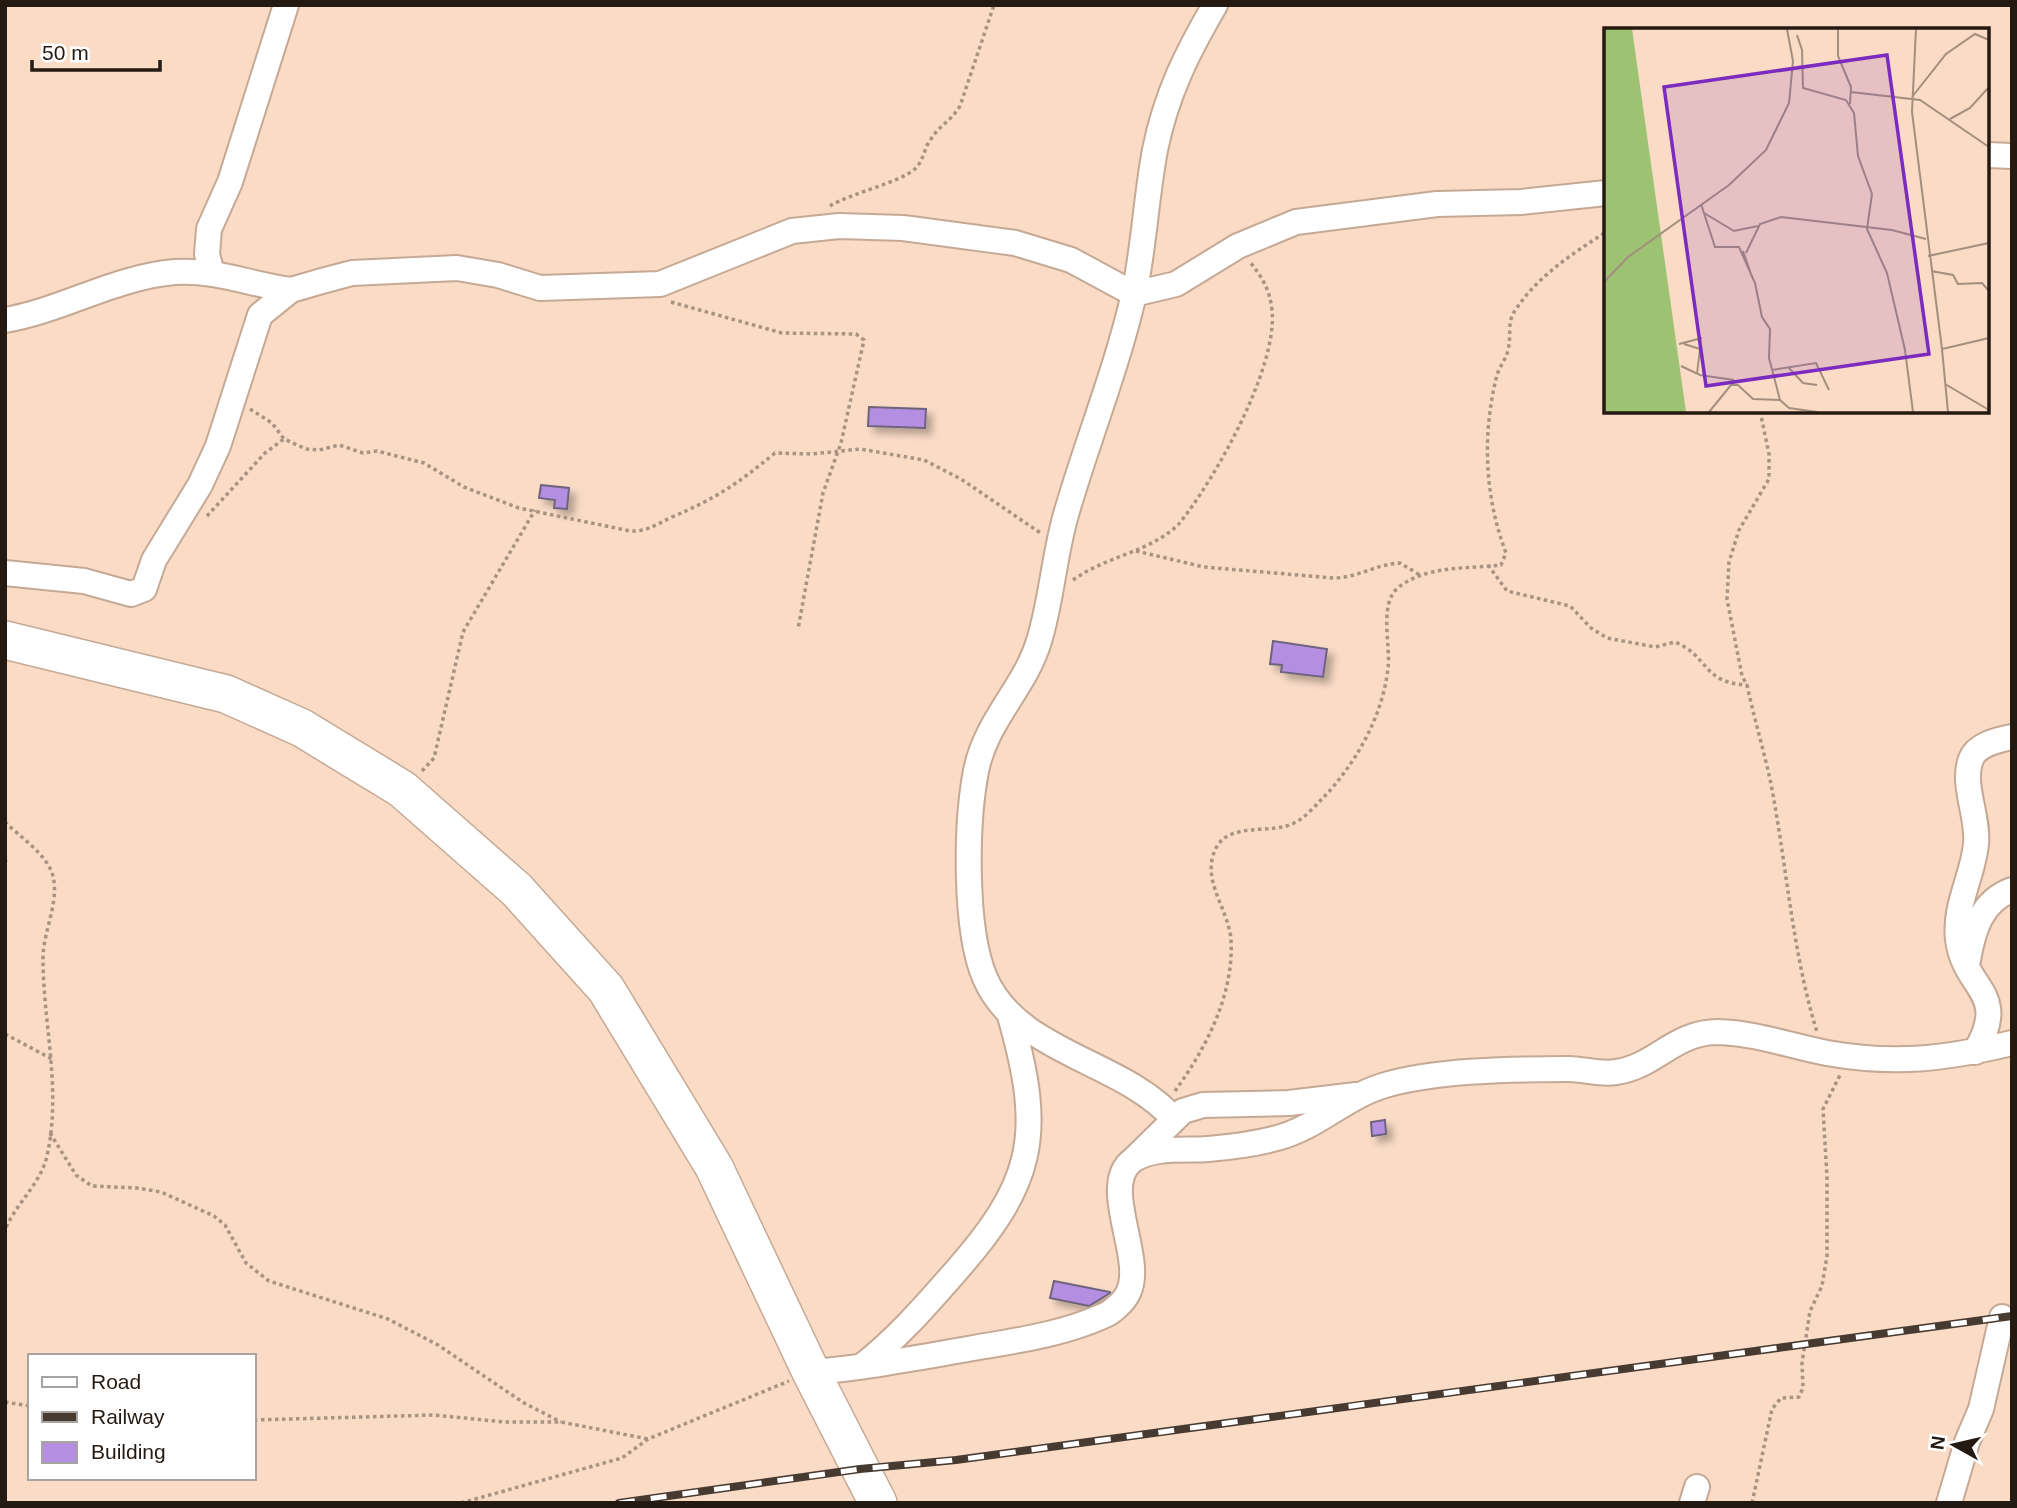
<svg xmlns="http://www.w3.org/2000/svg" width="2017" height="1508" font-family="Arial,sans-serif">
<defs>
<filter id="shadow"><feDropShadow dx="6" dy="6" stdDeviation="3.5" flood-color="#0004"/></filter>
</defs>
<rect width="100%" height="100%" fill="#f9dbc6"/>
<g fill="#b48ee1" stroke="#6e637d" stroke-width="2" filter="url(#shadow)">
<polygon points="869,407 926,409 925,428 868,426"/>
<polygon points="541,485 569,488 567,509 554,508 555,500 539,498"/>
<polygon points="1273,641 1327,649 1323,677 1281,672 1282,665 1270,664"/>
<polygon points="1385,1120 1386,1134 1372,1136 1371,1122"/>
<polygon points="1054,1281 1110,1292 1110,1293 1089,1306 1050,1298"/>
</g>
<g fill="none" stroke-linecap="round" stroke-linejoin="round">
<g stroke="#c5a995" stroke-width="28">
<g id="minor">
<polyline points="1987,155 2012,156"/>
<polyline points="212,274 207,254 209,229 230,182 286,5"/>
<path d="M5,320C63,310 115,277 175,272C215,269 252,285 291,290"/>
<polyline points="5,573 84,581 131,594 144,589 154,560 200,485 218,446 260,315 291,290 322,281 352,273 457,268 498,275 540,288 660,284 792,231 839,226 903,228 1015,243 1071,260 1134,294 1176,284 1238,246 1296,222 1437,204 1521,202 1606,193"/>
<path d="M1968,960C1973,931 1981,901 2012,890"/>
<path d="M1975,1052C2011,992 1964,990 1958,939C1954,906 1973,876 1976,844C1979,817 1961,784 1971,759C1977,744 1998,740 2012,737"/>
<path d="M1174,1119C1122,1060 1018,1054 985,978C964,929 966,823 976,771C986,720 1025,688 1039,641C1052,599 1054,554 1067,511C1088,439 1117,368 1134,294C1144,247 1146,198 1155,150C1166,95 1187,53 1215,5"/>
<polyline points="1136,1157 1183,1111 1203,1105 1289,1103 1356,1095"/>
<path d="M862,1366C895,1340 921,1311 949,1279C1034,1184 1045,1138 1010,1016"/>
<path d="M811,1372C864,1368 916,1358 968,1349C1013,1341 1061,1335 1103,1316C1111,1313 1124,1302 1128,1293C1146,1259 1098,1185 1133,1160C1154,1146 1185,1151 1208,1149C1231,1147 1255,1144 1277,1138C1316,1128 1344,1098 1382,1086C1433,1070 1514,1069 1568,1069C1584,1069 1601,1075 1616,1072C1655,1067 1674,1032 1718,1032C1756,1033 1790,1046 1827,1053C1895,1065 1945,1059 2012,1043"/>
<polyline points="1692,1503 1697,1487"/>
<polyline points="1949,1503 1967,1442 1981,1409 2002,1317"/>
</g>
</g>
<g stroke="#c5a995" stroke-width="40">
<polyline id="highway" points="5,640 226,694 302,728 402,789 517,890 606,989 714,1167 811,1372 878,1503"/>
</g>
<g stroke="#a89282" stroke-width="3.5" stroke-dasharray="3.5 3.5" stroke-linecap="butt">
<path d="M830,206C853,192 900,183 916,168C924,159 924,148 931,139C939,126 952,120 960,106L994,5"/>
<polyline points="671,302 782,333 856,334 864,340 841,443 823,493 798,629"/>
<path d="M250,409L272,423L284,439L306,449L319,450L339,445L363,453L377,451L424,463L464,487L519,508L630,531C647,532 657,524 672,517C717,498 737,484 775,453L812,454L860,449L924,460L961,479L1042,534"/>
<path d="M1760,411L1769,454V479L1739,530L1729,562L1727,599L1742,676L1747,685C1754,718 1764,751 1771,784C1787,867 1792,951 1817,1032"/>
<polyline points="207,516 265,453 284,439"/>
<path d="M1136,551L1204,567L1333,578C1358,578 1376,564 1400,563L1420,575"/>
<path d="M1488,565L1507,591L1570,606L1591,628L1607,638L1655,647L1675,642C1709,656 1702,683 1747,685"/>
<path d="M1073,580C1106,556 1148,553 1178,525C1214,481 1278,368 1272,310C1270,290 1262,277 1250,262"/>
<polyline points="422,771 434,758 463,632 535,510"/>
<path d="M5,822C20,837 45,853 52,873C61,899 43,931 43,958C43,1024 62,1090 47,1156C40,1185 16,1203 5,1230"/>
<polyline points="5,861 7,862"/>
<polyline points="5,1034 52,1059"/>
<path d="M1175,1091C1206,1048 1234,995 1231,940C1229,909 1200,880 1216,848C1230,821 1272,835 1294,823C1305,818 1314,807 1322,799C1355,765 1383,716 1388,668C1391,645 1378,603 1399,587C1427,565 1468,569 1501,565L1506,553C1485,498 1482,437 1496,379C1498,368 1506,360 1508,350C1512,334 1506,323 1516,309C1539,275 1572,254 1606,232"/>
<polyline points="50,1133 76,1175 92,1186 137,1188 161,1192 214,1216 225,1225 246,1263 269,1281 388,1319 438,1345 524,1403 561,1422"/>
<polyline points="5,1402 30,1406"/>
<polyline points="254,1420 434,1415 504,1422 561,1422 648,1439"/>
<polyline points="461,1503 622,1458 648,1439 789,1381"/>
<polyline points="1752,1503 1772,1409 1781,1398 1799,1397 1803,1388 1802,1363 1810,1311 1822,1286 1827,1256 1827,1177 1823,1109 1840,1075"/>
</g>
<use href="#minor" stroke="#fff" stroke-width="24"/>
<use href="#highway" stroke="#fff" stroke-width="37"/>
<g stroke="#473a30" stroke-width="8">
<polyline id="rail" points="619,1503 860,1469 956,1460 2012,1316"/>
</g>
<use href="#rail" stroke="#fff" stroke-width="5" stroke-dasharray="16" stroke-linecap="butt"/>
</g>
<g transform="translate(1604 28)">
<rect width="385" height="385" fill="#f9dbc6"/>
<path d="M0,1H28L82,384H0Z" fill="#9cc272"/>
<path fill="none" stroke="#a48e7e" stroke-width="2" d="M234,1V28L247,59L246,76M312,1L308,84L338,321M193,7L198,22L199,60L242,72L250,85L254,128L268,166L263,201L283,245L301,322L309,384M247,64L316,72L385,119M308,69L342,26L371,6L385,12M346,91L366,80L385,59M97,176L111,219H135L151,255L158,289L166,301L165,330L176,372L185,380L213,384M100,185L130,203L154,198M139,223L148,249M142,225L156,196L177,189L288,202L322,211M324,228L385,215M327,243L349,247L354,256L378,255L385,263M0,254L24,229L125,157L162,122L185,75L189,33L183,1M75,316L98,310M80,316L96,321L93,346M77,338L96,347L130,352M184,339L199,355L213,357M168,342L212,335L225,362M341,356L385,382M105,384L127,357H134L149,371L176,372M344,384L338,321L385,310"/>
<path fill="#7b2cbf" fill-opacity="0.15" stroke="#7b2cbf" stroke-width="3.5" d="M283,27L325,326L102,358L60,59Z"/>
<rect width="385" height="385" fill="none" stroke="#241a12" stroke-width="3.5"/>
</g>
<rect width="2017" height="1508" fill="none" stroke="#241a12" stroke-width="14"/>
<rect x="28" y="1354" width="228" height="126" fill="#ffffff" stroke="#a7a3a0" stroke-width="2"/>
<rect x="42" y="1377" width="35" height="10" fill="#ffffff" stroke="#a7a3a0" stroke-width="2"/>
<text x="91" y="1389" font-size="21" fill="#241a12">Road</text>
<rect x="42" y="1412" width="35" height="10" fill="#473a30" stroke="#a7a3a0" stroke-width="2"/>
<text x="91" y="1424" font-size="21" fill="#241a12">Railway</text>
<rect x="42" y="1442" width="35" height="21" fill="#b48ee1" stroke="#a7a3a0" stroke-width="2"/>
<text x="91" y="1459" font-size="21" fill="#241a12">Building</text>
<g transform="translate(1954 1445) rotate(278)" stroke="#ffffff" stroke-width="5" paint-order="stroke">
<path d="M0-5L12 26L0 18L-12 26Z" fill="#241a12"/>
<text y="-10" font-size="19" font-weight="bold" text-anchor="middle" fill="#241a12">N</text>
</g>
<path d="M32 60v10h128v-10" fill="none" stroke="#241a12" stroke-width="3.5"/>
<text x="42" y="60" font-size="21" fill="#241a12" stroke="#ffffff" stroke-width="5" paint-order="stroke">50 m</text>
</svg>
